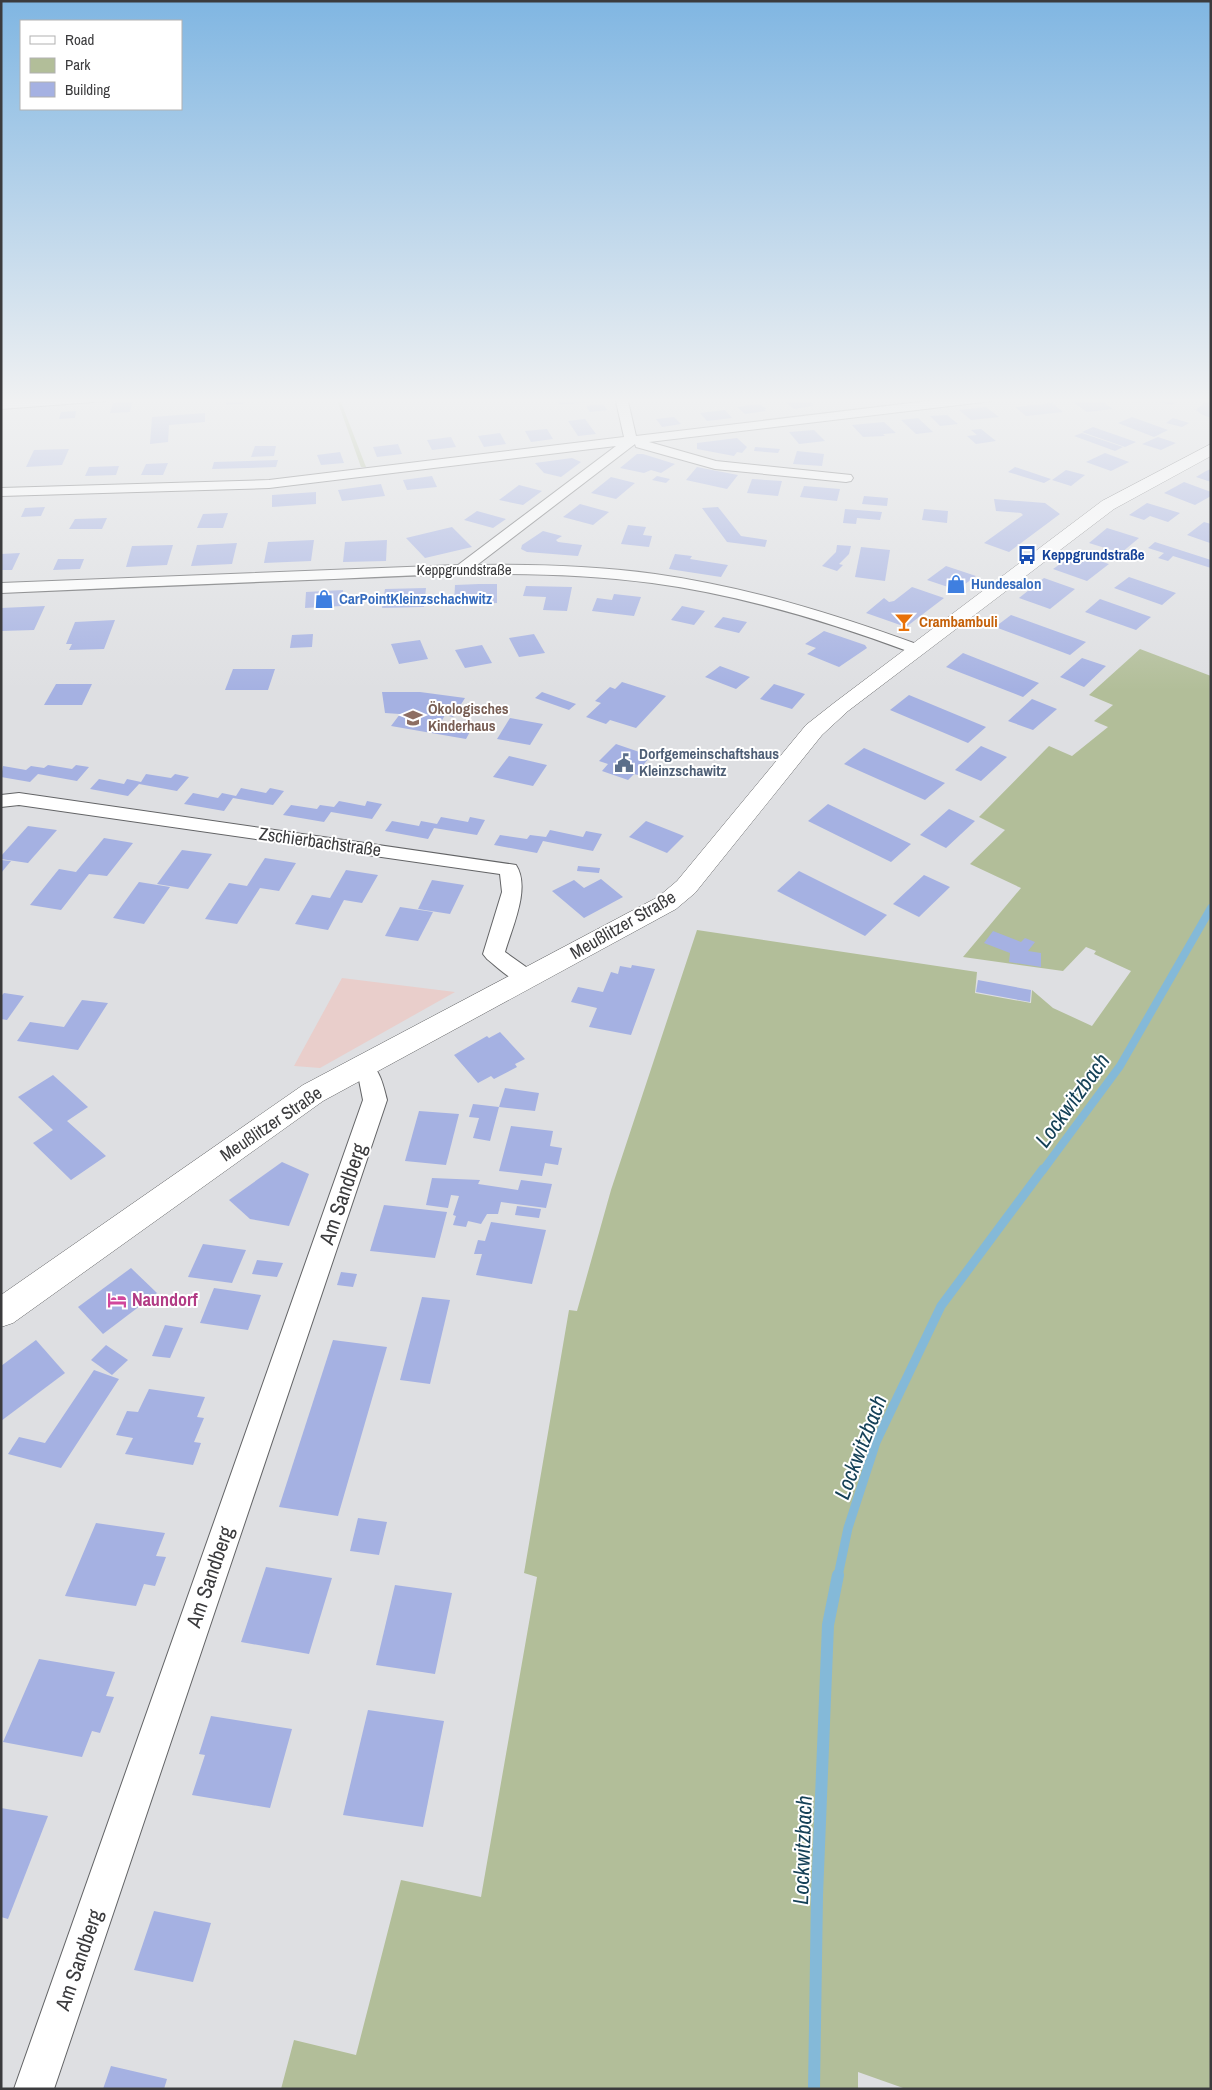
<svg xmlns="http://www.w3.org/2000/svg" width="1212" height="2090" font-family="'Archivo Narrow',sans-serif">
<rect width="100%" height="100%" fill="#dedfe2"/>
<polygon fill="#e9cecb" points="342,978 455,992 320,1068 294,1066"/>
<g fill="#b2be99">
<polygon points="336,397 339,397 366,467 361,467"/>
<polygon points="1140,649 1211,676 1211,2089 906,2089 858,2072 858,2089 281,2089 294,2040 356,2055 401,1880 481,1897 537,1577 524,1573 569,1310 577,1311 611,1190 697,930 977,972 975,993 1031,1003 1032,990 1053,1008 1092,1026 1131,971 1094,954 1096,951 1086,947 1063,971 963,957 1021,888 970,864 1005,830 979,817 1049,746 1072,756 1108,727 1094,721 1113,705 1089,695"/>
</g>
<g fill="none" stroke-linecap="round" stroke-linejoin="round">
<polyline stroke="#84b9d8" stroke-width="8" points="1043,1170 1120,1066 1211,908"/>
<polyline stroke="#84b9d8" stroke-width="9" points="838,1576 848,1528 876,1442 941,1306 1043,1169"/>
<polyline stroke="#84b9d8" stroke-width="12" points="814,2089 817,1895 828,1625 838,1575"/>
</g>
<g fill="#a5b1e2">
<polygon points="226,397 243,397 243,404 226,405"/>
<polygon points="264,397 302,397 302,398 265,402"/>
<polygon points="554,397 585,397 589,402 560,405"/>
<polygon points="1124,397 1181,397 1172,405 1152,400 1134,403"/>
<polygon points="1097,398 1113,409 1087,412 1072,401"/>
<polygon points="806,399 814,404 811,404 813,406 794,409 786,402"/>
<polygon points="1206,401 1211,402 1211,418 1201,414 1196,410"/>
<polygon points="132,402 130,412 110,413 113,403"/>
<polygon points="1052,403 1063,412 1026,416 1015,407"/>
<polygon points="603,404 607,410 590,412 586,406"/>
<polygon points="759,404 767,409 764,409 766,411 745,414 737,407"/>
<polygon points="986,407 999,417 971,420 959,410"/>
<polygon points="725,410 732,418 707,421 700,413"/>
<polygon points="76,411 75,418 59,419 61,412"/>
<polygon points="205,413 205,422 169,425 168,442 150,444 152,417"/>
<polygon points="947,415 958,424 940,426 930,416"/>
<polygon points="674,417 681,424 662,427 656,419"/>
<polygon points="1132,417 1168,430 1154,437 1118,423"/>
<polygon points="918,418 933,432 916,434 901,420"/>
<polygon points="1173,418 1189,423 1182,427 1166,423"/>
<polygon points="585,419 596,434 578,436 568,421"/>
<polygon points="884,422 896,433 883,434 885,436 863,437 852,425"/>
<polygon points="1093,427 1136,442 1125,447 1082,432"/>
<polygon points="547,429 553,439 531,442 525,431"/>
<polygon points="981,429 996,441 976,444 967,436 977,435 971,430"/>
<polygon points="814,430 825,441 799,444 789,432"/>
<polygon points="500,433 506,444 484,447 478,436"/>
<polygon points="1082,433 1123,447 1115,451 1074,436"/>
<polygon points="451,437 456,447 432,450 427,440"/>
<polygon points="1158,437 1176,443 1161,450 1142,444"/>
<polygon points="737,438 747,447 742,453 737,452 734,456 697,449 697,443"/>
<polygon points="398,444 402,454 377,457 373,447"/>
<polygon points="255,446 276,446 274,456 251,457"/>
<polygon points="755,447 780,449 778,453 754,451"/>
<polygon points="69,449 62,465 26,467 34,450"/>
<polygon points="797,451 824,454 822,466 793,464"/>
<polygon points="340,452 344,463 321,465 317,455"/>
<polygon points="1105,453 1129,462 1111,471 1086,462"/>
<polygon points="637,454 643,454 675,464 661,473 651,470 644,473 620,468"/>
<polygon points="572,458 581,462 561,477 544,473 535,463"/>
<polygon points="278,460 276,467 212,469 214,462"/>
<polygon points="168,463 163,475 141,475 146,464"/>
<polygon points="119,466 116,475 85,476 89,467"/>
<polygon points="697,467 717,471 738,475 727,489 686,480"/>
<polygon points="1015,467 1051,479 1044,483 1008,472"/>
<polygon points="1211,469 1211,482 1196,477 1206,471"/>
<polygon points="1066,470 1085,475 1071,486 1052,480"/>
<polygon points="432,476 437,487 407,490 403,480"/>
<polygon points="657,476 670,479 666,483 652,480"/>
<polygon points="611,477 635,483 616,499 591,493"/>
<polygon points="752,479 782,481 778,496 747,493"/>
<polygon points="1184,482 1211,492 1211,496 1195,505 1164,493"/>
<polygon points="381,484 385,496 342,501 338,490"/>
<polygon points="519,485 542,491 523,505 499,500"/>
<polygon points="804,486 840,489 837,501 800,497"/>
<polygon points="316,492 316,504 272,507 272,495"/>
<polygon points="864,496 888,498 887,506 862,504"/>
<polygon points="994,499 1045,503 1060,514 1009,552 984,543 1023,515 1021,513 996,511"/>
<polygon points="1147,503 1180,513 1168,522 1150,516 1144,520 1129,515"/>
<polygon points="580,504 609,512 593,525 563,517"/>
<polygon points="45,507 41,516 21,517 25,508"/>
<polygon points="718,507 741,536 767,540 765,547 727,542 702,508"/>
<polygon points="845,509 882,512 880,520 857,518 856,524 843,523"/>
<polygon points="924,509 948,511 947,523 922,520"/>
<polygon points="477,511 506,519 493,528 464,520"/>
<polygon points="228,513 223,528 197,528 203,514"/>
<polygon points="107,518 102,529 69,529 75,519"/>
<polygon points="1204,522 1211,524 1210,543 1187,535"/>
<polygon points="628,525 646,527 643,535 652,536 649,547 621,544"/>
<polygon points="452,527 472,547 425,558 406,538"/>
<polygon points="1107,528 1139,538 1121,553 1089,543"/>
<polygon points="543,531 562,536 556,540 558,542 582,545 578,556 527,552 521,549 522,545"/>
<polygon points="314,540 311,561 264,563 268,542"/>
<polygon points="387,540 386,561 343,562 345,542"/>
<polygon points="1155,542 1211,560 1211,568 1173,556 1168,561 1158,558 1164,553 1148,548"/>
<polygon points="237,543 232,564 191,566 197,545"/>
<polygon points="173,545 167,565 126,567 132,546"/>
<polygon points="837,545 851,546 849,554 839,564 843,565 837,571 822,566 836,552"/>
<polygon points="861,547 890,550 885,581 855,577"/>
<polygon points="20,553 12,570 1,570 1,554"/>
<polygon points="1076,553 1109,564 1087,581 1053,569"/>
<polygon points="675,554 692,556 690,559 728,565 721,577 669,569"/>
<polygon points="58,559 84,559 80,569 53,570"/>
<polygon points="946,566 976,576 957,590 927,580"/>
<polygon points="1129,577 1176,593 1162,605 1114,588"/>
<polygon points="1044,578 1075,589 1050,609 1019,598"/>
<polygon points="479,584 497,584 497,603 454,604 455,585"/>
<polygon points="526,586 572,587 567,611 543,610 546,597 523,596"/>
<polygon points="912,587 944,598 906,627 866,613 884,598 889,602 894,601"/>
<polygon points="426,588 424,607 382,608 385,589"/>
<polygon points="343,590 342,606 305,608 306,592"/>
<polygon points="614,594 641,597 634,616 592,611 597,598 612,600"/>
<polygon points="354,595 363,595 362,603 353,603"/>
<polygon points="1100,599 1151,617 1136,630 1085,612"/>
<polygon points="45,606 34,630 1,631 1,608"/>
<polygon points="682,606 705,611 694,625 671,620"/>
<polygon points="1011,615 1086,642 1070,655 995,627"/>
<polygon points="723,617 747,622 739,633 714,627"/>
<polygon points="115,620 104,649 69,650 72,644 66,644 75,622"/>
<polygon points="824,631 865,645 867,648 839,667 807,654 816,648 805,644"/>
<polygon points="313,634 312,647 290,648 292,635"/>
<polygon points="534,634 545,653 519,657 509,638"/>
<polygon points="420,640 428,659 399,664 391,644"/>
<polygon points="482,645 492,663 465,668 455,650"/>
<polygon points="963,653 1039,683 1023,697 946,667"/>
<polygon points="1082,658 1106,666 1084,687 1060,677"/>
<polygon points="720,666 750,677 736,689 705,677"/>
<polygon points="233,669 275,669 268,690 225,690"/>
<polygon points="622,682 666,696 636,728 610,720 606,724 586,717 601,703 595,701 610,687 615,689"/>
<polygon points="56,684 92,684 82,705 44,705"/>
<polygon points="774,684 805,694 792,709 760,699"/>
<polygon points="382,692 420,692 465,698 453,717 445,715 441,722 472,728 466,739 391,726 400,714 385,713"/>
<polygon points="542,692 576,704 569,710 535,698"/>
<polygon points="909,695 986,727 968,743 890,710"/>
<polygon points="1032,699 1057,709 1033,730 1008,721"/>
<polygon points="510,718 543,724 530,745 497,739"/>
<polygon points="616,744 651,756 644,764 647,765 638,775 634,774 628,780 602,771 608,764 599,761"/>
<polygon points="981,746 1007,757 981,781 955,770"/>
<polygon points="864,748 945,783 925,800 844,764"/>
<polygon points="509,756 547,765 533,786 493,777"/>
<polygon points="48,765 72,769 76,765 89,767 77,781 38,774 30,782 1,777 3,766 26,770 31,766 44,768"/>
<polygon points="146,774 171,778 175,774 189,777 177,791 139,784 128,796 90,789 99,779 124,784 127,779 141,782"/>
<polygon points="241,788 266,793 270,788 284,791 273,805 233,798 224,811 184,804 193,793 218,798 222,793 236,796"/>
<polygon points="339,801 365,806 367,801 382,804 372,819 331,812 324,822 283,815 291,805 317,809 320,805 334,807"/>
<polygon points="828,804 911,844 891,862 808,821"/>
<polygon points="949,809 975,821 946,848 920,835"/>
<polygon points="441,817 468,822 470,817 485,820 477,835 434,828 428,839 385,831 392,821 419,826 421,821 437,824"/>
<polygon points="646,821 684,836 667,853 629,837"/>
<polygon points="28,826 57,830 28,863 1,859 1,856"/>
<polygon points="550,830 583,837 586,831 602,834 593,851 543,841 537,853 494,845 500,835 527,839 530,835 546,837"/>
<polygon points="104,838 133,843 107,876 89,874 61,910 30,905 59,869 76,872"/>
<polygon points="182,850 212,854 188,889 157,884"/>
<polygon points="265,858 296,863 279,891 260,888 237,924 205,919 229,883 247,886"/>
<polygon points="1,860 11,861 1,873"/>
<polygon points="578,866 600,868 599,873 577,871"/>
<polygon points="346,870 378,875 362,903 344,900 328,930 295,924 312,895 330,898"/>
<polygon points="799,871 887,915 865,936 777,891"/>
<polygon points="924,875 950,887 919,917 893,904"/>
<polygon points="601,879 623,897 584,918 552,891 574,880 584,888"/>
<polygon points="432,880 464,885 450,914 418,909"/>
<polygon points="139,882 170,887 144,924 113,918"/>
<polygon points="400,907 433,912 418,941 385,936"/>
<polygon points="993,931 1021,942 1025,938 1035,942 1028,951 1041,953 1041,967 1009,962 1010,953 984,943"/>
<polygon points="632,965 655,969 631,1035 589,1027 597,1008 571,1002 578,987 603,992 611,972 618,974 620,966 631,968"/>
<polygon points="978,980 1031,990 1030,1002 976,992"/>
<polygon points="4,993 24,996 7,1020 1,1019 1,996"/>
<polygon points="82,1000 108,1003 78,1050 17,1041 30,1022 64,1027"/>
<polygon points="500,1032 525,1059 515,1064 517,1067 494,1079 491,1076 478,1083 454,1055 487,1036 489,1038"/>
<polygon points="53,1075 88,1107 67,1121 106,1156 71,1180 33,1143 53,1130 18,1097"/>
<polygon points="505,1088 539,1093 535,1111 499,1107"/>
<polygon points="473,1104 499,1107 490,1141 473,1138 479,1118 469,1117"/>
<polygon points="419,1111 459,1114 446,1165 405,1161"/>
<polygon points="511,1126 553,1131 550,1146 562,1148 558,1165 545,1163 542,1176 499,1171"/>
<polygon points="282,1162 309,1174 289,1226 250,1219 229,1200"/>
<polygon points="432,1178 480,1180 478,1184 518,1190 521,1180 552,1184 546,1208 501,1202 498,1214 487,1214 481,1224 468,1221 466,1227 453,1225 456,1216 453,1215 459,1196 451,1195 448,1208 426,1205"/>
<polygon points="384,1205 447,1212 435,1258 370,1251"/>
<polygon points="517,1206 541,1209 539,1218 515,1215"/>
<polygon points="491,1222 546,1230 532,1284 476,1275 482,1254 474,1254 478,1240 485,1241"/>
<polygon points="203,1244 246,1250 232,1283 188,1277"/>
<polygon points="257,1260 283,1263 277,1277 252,1274"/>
<polygon points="131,1268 157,1293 103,1334 78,1307"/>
<polygon points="341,1272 357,1274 353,1287 337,1285"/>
<polygon points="214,1288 261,1295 248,1330 200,1323"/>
<polygon points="422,1297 450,1300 430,1384 400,1380"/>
<polygon points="165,1325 183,1328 170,1358 152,1356"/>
<polygon points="36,1340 65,1373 1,1421 1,1366"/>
<polygon points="333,1340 387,1347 338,1516 279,1507"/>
<polygon points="106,1345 128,1360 112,1375 91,1360"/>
<polygon points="94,1370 119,1379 61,1468 8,1454 19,1437 45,1443"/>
<polygon points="149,1389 205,1397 197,1417 204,1418 194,1442 201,1443 193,1465 125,1454 133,1438 116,1435 127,1411 138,1412"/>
<polygon points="358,1518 387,1522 379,1555 350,1551"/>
<polygon points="96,1523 165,1533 156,1556 166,1557 155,1586 144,1584 136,1606 65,1596"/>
<polygon points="266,1567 332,1578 309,1654 241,1642"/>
<polygon points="395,1585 452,1593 435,1674 376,1665"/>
<polygon points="39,1659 115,1672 106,1696 114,1697 100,1733 92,1731 82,1757 3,1742"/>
<polygon points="368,1710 444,1721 423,1827 343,1815"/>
<polygon points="211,1716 292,1729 270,1808 192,1795 205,1755 199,1754"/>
<polygon points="1,1808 48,1816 8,1919 1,1917"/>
<polygon points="154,1911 211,1923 193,1982 134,1970"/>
<polygon points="111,2066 167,2079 164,2089 103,2089"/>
</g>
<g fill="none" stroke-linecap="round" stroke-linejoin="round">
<g stroke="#636466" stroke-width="2">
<g id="minor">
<polygon points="57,397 112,397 106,401 1,409 1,401"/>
<path d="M615,397H627L636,436L961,397H998L992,401L649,442L716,461L851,475L853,478L851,481L846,482L715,469L636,447L635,444L477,565C536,564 596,566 655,574C747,587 835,614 922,646L924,649L922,652H910C827,621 741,595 652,583C546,569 440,574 334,579C223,583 112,588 1,593V583L458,565L616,446L269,488L1,496V488L269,480L624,437Z"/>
<path d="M19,793L516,865C531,888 512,927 505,952L536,974L539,979L536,984C518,989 500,969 487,959L483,954L502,892L500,874L19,805L1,807V795Z"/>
<path d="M362,1059C379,1064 383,1084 387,1100L54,2089H14L363,1100L359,1080L351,1067L354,1061Z"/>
</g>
</g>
<g stroke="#636466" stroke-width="1">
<polygon id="tertiary" points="1211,444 1211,456 1114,509 848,711 822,735 695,893 676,909 323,1101 13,1323 1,1327 1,1295 303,1085 658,897 677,881 806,725 834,703 1102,501"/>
</g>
<use href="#minor" fill="#fff" fill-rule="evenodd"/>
<use href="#tertiary" fill="#fff" fill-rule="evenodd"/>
</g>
<linearGradient id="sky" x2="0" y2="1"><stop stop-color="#80b6e2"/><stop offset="0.58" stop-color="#f0f1f2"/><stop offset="1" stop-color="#f0f1f2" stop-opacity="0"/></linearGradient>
<rect width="1212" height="690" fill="url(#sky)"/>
<defs>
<g id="bus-bare" transform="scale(1.5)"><path d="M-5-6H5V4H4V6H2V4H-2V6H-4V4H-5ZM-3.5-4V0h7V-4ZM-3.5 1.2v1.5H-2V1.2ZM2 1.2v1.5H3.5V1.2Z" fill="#1a4fb4" stroke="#fff" stroke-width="2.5" paint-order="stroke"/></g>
<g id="shop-bare" transform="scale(1.5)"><path d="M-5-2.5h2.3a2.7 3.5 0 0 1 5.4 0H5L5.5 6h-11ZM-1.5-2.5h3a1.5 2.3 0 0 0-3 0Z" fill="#3f7fe0" stroke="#fff" stroke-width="2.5" paint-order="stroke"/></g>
<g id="bar-bare" transform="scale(1.5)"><path d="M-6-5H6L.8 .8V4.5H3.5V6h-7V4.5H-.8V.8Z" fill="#e8710a" stroke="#fff" stroke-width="2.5" paint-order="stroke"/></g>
<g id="school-bare" transform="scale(1.5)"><path d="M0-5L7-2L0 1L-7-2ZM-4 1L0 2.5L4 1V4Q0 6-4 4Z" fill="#8d6e63" stroke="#fff" stroke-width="2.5" paint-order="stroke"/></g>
<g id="civic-bare" transform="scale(1.5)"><path d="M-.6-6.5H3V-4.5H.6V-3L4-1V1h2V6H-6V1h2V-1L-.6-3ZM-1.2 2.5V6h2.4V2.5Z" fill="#5c6f8a" stroke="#fff" stroke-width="2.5" paint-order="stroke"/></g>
<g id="hotel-bare" transform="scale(1.5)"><path d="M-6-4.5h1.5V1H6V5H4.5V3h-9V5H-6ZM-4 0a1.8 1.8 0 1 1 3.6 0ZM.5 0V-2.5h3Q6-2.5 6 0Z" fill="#d1479c" stroke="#fff" stroke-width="2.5" paint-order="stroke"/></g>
</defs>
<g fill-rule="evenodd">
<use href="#bus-bare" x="1027" y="555"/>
<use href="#shop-bare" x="956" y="584"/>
<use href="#shop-bare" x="324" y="599"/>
<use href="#bar-bare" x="904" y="622"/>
<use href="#school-bare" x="413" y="718"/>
<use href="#civic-bare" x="624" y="763"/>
<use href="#hotel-bare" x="117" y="1300"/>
</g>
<g text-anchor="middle" stroke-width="4" stroke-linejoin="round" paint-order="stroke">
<g font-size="15" font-weight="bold" fill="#164399" stroke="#fff" text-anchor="start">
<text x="1042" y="560">Keppgrundstraße</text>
</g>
<g font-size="15" fill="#3b3b3d" stroke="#fff">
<text x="464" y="575">Keppgrundstraße</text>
</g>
<g font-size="15" font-weight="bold" fill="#366cbe" stroke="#fff" text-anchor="start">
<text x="971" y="589">Hundesalon</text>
<text x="339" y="604">CarPointKleinzschachwitz</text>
</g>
<g font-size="15" font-weight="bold" fill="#c56008" stroke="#fff" text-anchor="start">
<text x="919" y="627">Crambambuli</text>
</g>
<g font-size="15" font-weight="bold" fill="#785e54" stroke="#fff" text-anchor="start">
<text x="428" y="714">Ökologisches<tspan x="428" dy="17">Kinderhaus</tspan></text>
</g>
<g font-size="15" font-weight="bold" fill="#4e5e75" stroke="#fff" text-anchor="start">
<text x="639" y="759">Dorfgemeinschaftshaus<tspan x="639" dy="17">Kleinzschawitz</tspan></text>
</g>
<g font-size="18" fill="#3b3b3d" stroke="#fff">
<text transform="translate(320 842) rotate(8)" y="6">Zschierbachstraße</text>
<text transform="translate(623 925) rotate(-30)" y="6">Meußlitzer Straße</text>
<text transform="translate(271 1124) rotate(-34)" y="6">Meußlitzer Straße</text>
</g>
<g font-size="18" font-weight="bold" fill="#b23c85" stroke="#fff" text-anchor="start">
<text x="132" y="1306">Naundorf</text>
</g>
<g font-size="21" fill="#3b3b3d" stroke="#fff">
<text transform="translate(343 1194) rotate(-71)" y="7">Am Sandberg</text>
<text transform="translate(210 1577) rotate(-71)" y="7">Am Sandberg</text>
<text transform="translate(79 1960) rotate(-71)" y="7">Am Sandberg</text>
</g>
<g font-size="22" font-style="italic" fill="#154157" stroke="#fff">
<text transform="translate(1072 1100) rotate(-54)" y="8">Lockwitzbach</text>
<text transform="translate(860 1447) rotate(-69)" y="8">Lockwitzbach</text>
<text transform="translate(802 1850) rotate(-88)" y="8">Lockwitzbach</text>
</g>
</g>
<rect width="1212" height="2090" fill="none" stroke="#3b3b3d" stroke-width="5"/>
<rect x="20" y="20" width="162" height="90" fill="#ffffff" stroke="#b1b1b1"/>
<rect x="30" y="36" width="25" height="8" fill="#ffffff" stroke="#b1b1b1"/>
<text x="65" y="45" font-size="15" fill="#3b3b3d">Road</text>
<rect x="30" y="58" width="25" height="15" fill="#b2be99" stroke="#b1b1b1"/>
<text x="65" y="70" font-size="15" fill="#3b3b3d">Park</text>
<rect x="30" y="82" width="25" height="15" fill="#a5b1e2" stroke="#b1b1b1"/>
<text x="65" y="95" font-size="15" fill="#3b3b3d">Building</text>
</svg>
